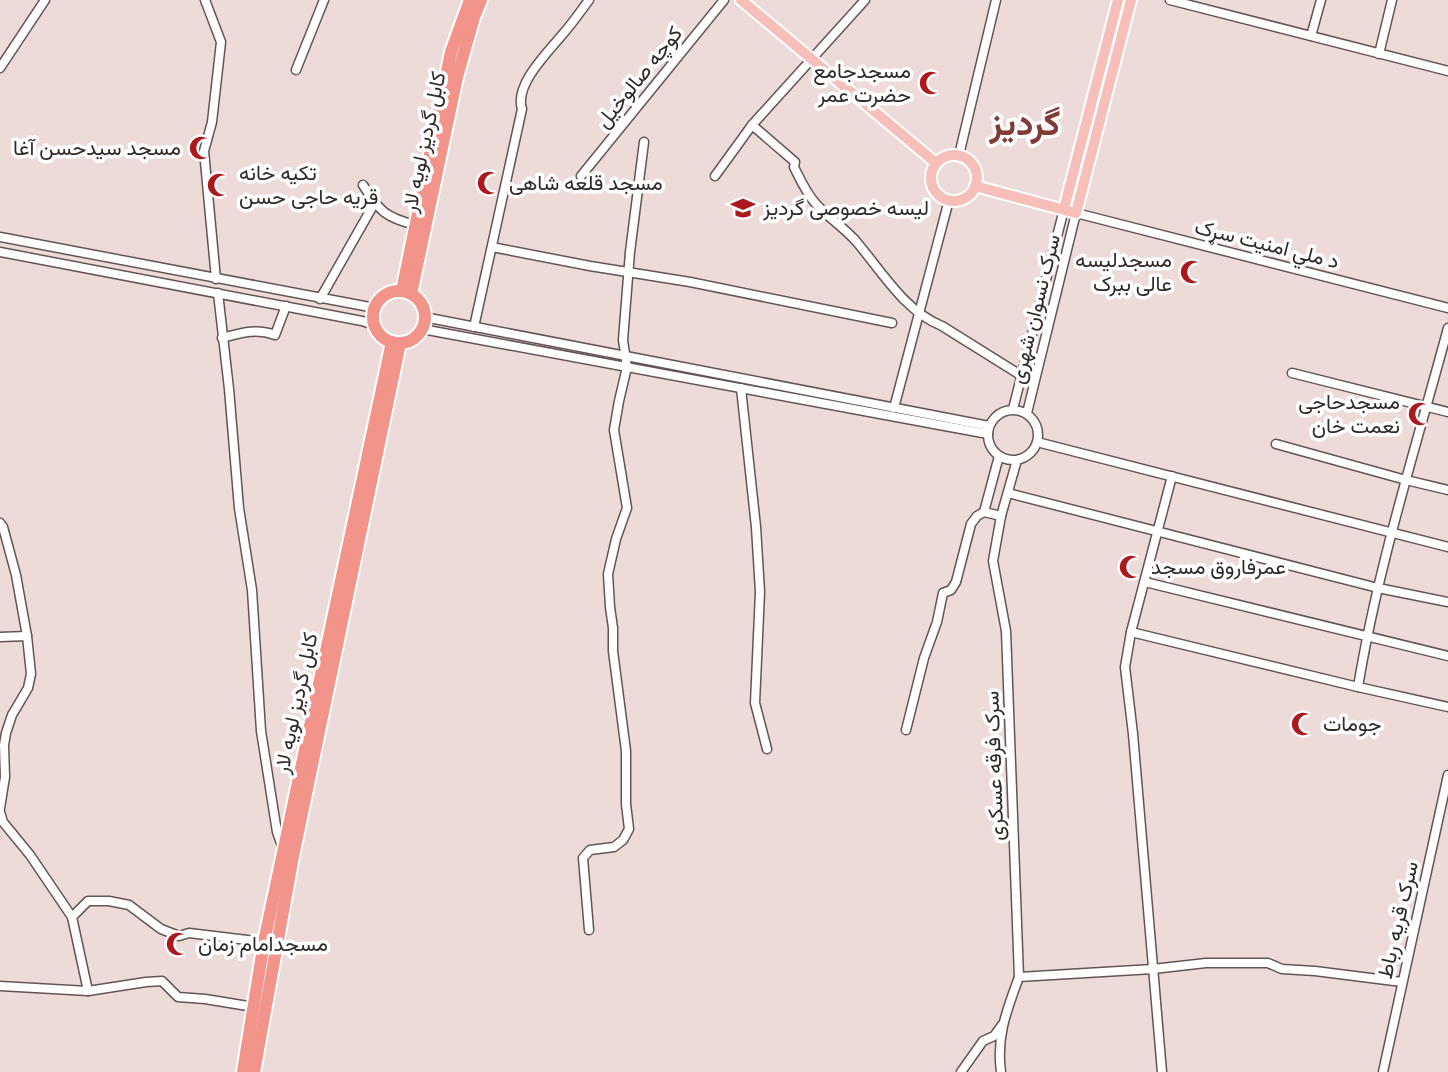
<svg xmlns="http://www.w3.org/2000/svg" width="1448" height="1072" font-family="'IBM Plex Sans',Vazirmatn,sans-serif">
<rect width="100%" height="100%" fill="#ecdbd9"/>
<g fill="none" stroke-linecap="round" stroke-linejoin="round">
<g stroke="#635553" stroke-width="11">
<g id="minor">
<polyline points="205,0 221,42 212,122 204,151 216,279"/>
<polyline points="1170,0 1448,71"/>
<polyline points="1311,36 1321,0"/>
<polyline points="1379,54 1392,0"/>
<polyline points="0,68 45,0"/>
<polyline points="296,70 324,0"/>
<path d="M752,125L795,162L794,167C800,179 806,193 816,204C828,217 843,227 855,240C881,270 904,311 942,326L1022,376"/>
<polyline points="959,155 996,0"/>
<polyline points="581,176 724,0"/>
<polyline points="715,176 752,125 865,0"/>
<path d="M363,185C379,211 386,218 416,225"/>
<polyline points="0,237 375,308"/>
<polyline points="492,247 590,266 690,282 892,323"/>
<polyline points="0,252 362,321 374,325"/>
<polyline points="218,293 229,389 239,508 252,590 261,731 277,832 283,849"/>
<polyline points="320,299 374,204"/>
<polyline points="424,317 989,426"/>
<path d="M474,327L522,109C514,85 548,52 562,35C572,24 580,12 589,0"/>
<polyline points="422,329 988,434"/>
<path d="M222,338C241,333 256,328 275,335L286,306"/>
<polyline points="1292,373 1448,412"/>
<polyline points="741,388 756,527 760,592 755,703 767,749"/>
<polyline points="894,408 949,200"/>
<polyline points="1013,409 1064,209"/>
<circle cx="1013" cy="435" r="25"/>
<polyline points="1027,413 1076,213 1448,308"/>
<polyline points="1037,442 1448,547"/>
<polyline points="1276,444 1406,480 1448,490"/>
<polyline points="999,456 984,512 1001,516"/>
<polyline points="1008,493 1378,588 1448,602"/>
<polyline points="0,523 3,527 16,575 27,636 31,674 28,688 12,715 6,733 4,745 5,777 0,808"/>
<polyline points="1145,582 1448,656"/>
<polyline points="1131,632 1358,687 1448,707"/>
<polyline points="0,637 27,636"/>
<path d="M1358,687C1378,566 1416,447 1448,328"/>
<polyline points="906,730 924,658 937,622 943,593 951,590 956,582 971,524 977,516 984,512"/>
<polyline points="0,812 3,822 30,855 72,917 88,991"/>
<polyline points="72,917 88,901 109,901 129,905 161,929 179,936 189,933 264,942"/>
<polyline points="589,930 583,858 590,850 614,847 623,840 629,829 626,804 626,751 613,651 613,628 610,607 608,574 616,539 627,508 614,430 619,401 627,367 623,340 630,252 644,142"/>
<polyline points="1019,977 1153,969 1206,963 1268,963 1282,969 1315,971 1402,982"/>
<polyline points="0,986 88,991 146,982 162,981 178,997 205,999 254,1007"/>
<polyline points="961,1072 983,1041 994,1036 1002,1025"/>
<path d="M1001,1072C996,1036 1007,1010 1019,977L1006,631L993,561L1001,516L1017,460"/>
<polyline points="1162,1072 1133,734 1125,667 1131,632 1172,476"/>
<polyline points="1383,1072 1448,775"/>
</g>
</g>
<g stroke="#fff" stroke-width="14">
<g id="major">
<polyline points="741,0 936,163"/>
<circle cx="954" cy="178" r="23"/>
<polyline points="975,186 1076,213 1131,0"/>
<polyline points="1064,209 1118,0"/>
</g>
</g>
<g stroke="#fff" stroke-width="16">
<g id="highway">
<polyline points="402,291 451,52 470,0"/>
<circle cx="399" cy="317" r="26"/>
<polyline points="411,294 457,77 474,17 481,0"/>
<polyline points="243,1072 264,942 392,342"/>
<polyline points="254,1072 293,856 400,343"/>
</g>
</g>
<use href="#minor" stroke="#fff" stroke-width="8"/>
<use href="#major" stroke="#f7bfb9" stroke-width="10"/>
<use href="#highway" stroke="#f2948a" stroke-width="12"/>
</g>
<defs>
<g id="mosque-bare" transform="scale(1.89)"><path d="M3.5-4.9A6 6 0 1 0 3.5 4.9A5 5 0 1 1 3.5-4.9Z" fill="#ac191c" stroke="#fff" stroke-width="2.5" paint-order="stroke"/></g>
<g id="school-bare" transform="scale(1.89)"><path d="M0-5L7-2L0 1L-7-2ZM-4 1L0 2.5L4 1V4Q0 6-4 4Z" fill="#ac191c" stroke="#fff" stroke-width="2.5" paint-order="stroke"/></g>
</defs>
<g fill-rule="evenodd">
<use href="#mosque-bare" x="931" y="83"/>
<use href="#mosque-bare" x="201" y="148"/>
<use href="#mosque-bare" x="489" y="183"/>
<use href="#mosque-bare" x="219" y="185"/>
<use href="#school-bare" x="743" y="208"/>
<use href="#mosque-bare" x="1192" y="272"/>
<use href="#mosque-bare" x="1420" y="414"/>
<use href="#mosque-bare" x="1131" y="567"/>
<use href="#mosque-bare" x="1303" y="724"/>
<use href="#mosque-bare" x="178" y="944"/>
</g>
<g text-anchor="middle" stroke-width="7" stroke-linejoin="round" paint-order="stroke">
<g font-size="21" fill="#2f2928" stroke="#fff" text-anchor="start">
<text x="911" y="78" text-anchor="end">مسجدجامع<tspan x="911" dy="24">حضرت عمر</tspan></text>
<text x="181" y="155" text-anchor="end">مسجد سیدحسن آغا</text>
<text x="239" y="180">تکیه خانه<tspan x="239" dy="24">قریه حاجی حسن</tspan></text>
<text x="509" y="190">مسجد قلعه شاهی</text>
<text x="763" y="215">لیسه خصوصی گردیز</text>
<text x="1172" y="267" text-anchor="end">مسجدلیسه<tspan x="1172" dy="24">عالی ببرک</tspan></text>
<text x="1400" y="409" text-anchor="end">مسجدحاجی<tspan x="1400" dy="24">نعمت خان</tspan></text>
<text x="1151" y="574">عمرفاروق مسجد</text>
<text x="1323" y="731">جومات</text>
<text x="198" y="951">مسجدامام زمان</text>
</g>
<g font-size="21" fill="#2f2928" stroke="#fff">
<text transform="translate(639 77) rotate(-51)" y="7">کوچه صالوخیل</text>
<text transform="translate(424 142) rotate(-78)" y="7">کابل گردیز لویه لار</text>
<text transform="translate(1267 244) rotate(14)" y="7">د ملي امنیت سړک</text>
<text transform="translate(1035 309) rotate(-76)" y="7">سرک نسوان شهری</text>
<text transform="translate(296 703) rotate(-78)" y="7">کابل گردیز لویه لار</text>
<text transform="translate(994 766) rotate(-92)" y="7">سرک فرقه عسکری</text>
<text transform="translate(1398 920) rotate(-77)" y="7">سرک قریه رباط</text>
</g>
<g font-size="35" font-weight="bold" fill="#813a34" stroke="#fff">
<text x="1025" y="135">گردیز</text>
</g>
</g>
</svg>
